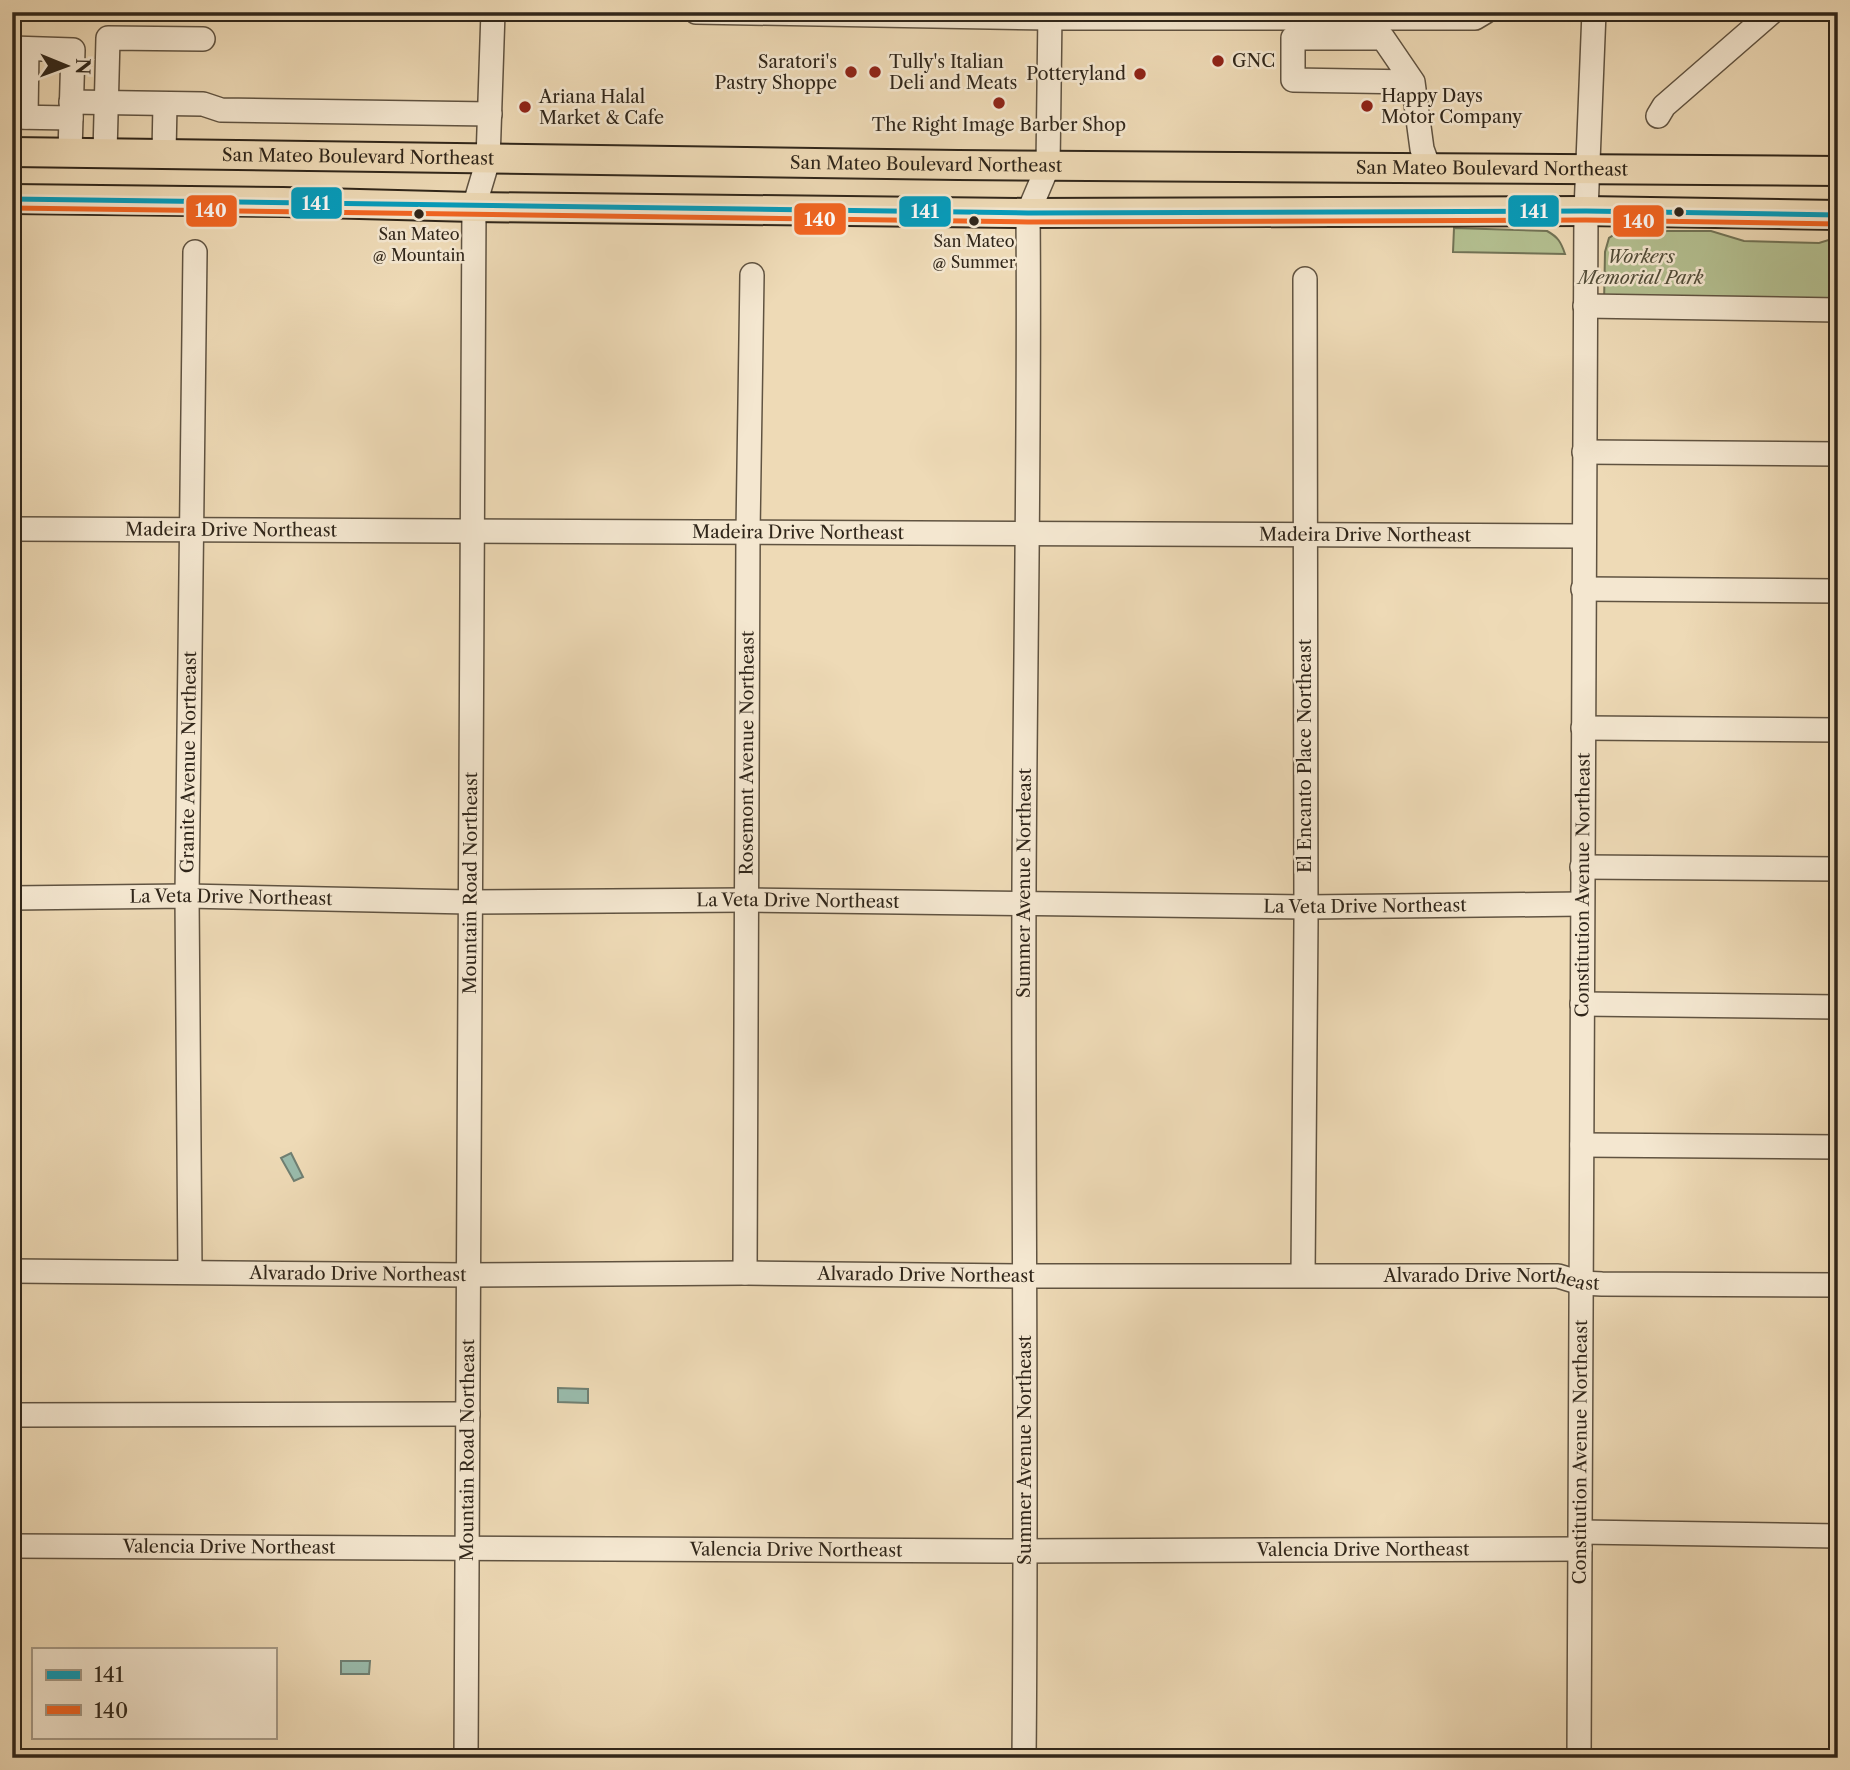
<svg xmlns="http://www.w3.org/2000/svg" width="1850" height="1770" font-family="'Libre Caslon Text',serif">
<rect width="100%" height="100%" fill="#eedab6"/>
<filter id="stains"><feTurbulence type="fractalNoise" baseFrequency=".00286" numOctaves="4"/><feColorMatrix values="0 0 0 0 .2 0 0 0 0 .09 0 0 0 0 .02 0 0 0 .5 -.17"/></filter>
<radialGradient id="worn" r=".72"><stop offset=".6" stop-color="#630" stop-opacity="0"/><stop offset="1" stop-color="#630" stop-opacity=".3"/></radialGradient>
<g fill="#b4c091" stroke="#727356" stroke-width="2">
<path d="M1454,228L1547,231C1558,237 1561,242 1565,254L1453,252Z"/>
<polygon points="1620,231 1711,231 1744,241 1819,243 1838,237 1838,306 1604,304 1605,252 1609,238"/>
</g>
<g fill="#99bbac" stroke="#6f7f72" stroke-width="2">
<polygon points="291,1153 303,1177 294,1181 281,1158"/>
<polygon points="558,1388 588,1389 588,1403 558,1402"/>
<polygon points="341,1661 370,1661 369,1674 341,1674"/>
</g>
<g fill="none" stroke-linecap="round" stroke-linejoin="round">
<g stroke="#605341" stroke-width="26">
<g id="minor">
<polyline points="696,12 1050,18 1475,18 1485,12"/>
<polyline points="12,48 73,50 70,152"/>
<polyline points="1413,82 1383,38 1293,38 1293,80 1413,82 1422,149 1429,168"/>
<polyline points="71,102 203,104 221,110 490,114"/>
<polyline points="1658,116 1664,106 1772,12"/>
<polyline points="12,117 71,118"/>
<polyline points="26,117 27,49"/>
<polyline points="105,153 108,38 203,39"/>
<polyline points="164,153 165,104"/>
<polyline points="1585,306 1838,310"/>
<polyline points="1584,452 1838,454"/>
<path id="s1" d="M12,529L1584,536"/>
<polyline points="1583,589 1838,591"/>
<polyline points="1583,728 1838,730"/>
<polyline points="1582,867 1838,869"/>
<path id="s2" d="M12,898L187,896L469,902L746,900L1306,907L1582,904"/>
<polyline points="1582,1004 1838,1007"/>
<polyline points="1582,1145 1838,1147"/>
<path id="s3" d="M12,1271L467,1275L745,1273L1025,1276H1558L1581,1283L1602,1284L1838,1285"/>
<path id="s4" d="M190,1271L187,896L195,252"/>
<path id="s5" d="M745,1273L748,532L752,275"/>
<polyline points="1303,1275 1306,921 1305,279"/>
<polyline points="12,1415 468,1414"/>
<polyline points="1581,1532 1838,1536"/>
<path id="s6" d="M12,1546L1005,1551L1580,1549"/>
<path id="s7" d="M466,1758L474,207L488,160L493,12"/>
<path id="s8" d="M1024,1758C1027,1468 1023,1178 1024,888C1025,663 1030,438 1028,213L1048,166L1050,12"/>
<path id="s9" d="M1579,1758L1586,211L1594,12"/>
</g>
</g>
<g stroke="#30261a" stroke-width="32">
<g id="major">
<path id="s10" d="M12,152L958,165L1838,171"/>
<polyline points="12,199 283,202 474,207 1028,213 1586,211 1838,215"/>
</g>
</g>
<use href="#minor" stroke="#f4e7d0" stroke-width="23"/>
<use href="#major" stroke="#eedab6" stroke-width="28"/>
<g stroke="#f4e7d0" stroke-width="10">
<polyline id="bus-1" points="12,199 1028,213 1586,211 1838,215"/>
</g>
<g stroke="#f4e7d0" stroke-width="10">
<polyline id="bus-2" points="12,208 1028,222 1586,220 1838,224"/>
</g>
<use href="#bus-1" stroke="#059cbc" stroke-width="5"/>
<use href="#bus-2" stroke="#f26522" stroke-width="5"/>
</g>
<g fill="#8f2418" stroke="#f4e7d0" stroke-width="2.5">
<circle cx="1218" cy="61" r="7"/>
<circle cx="851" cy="72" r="7"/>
<circle cx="875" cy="72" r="7"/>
<circle cx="1140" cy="74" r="7"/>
<circle cx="999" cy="103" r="7"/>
<circle cx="1367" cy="106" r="7"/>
<circle cx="525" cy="107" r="7"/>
</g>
<g fill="#30261a" stroke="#f4e7d0" stroke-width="2.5">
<circle cx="1679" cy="212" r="6"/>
<circle cx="419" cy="214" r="6"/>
<circle cx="974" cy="221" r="6"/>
</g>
<g text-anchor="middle" stroke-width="5" stroke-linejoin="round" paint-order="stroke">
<g font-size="16" fill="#30261a" stroke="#f4e7d0">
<text x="419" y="240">San Mateo<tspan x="419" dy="21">@ Mountain</tspan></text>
<text x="974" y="247">San Mateo<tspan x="974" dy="21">@ Summer</tspan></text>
</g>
<g font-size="18" fill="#30261a" stroke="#f4e7d0" text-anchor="start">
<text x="1232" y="67">GNC</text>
<text x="837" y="68" text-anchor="end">Saratori's<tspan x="837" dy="21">Pastry Shoppe</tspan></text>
<text x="889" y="68">Tully's Italian<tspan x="889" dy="21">Deli and Meats</tspan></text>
<text x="1126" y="80" text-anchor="end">Potteryland</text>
<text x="1381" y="102">Happy Days<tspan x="1381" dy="21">Motor Company</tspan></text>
<text x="539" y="103">Ariana Halal<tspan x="539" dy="21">Market &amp; Cafe</tspan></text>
<text x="999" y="131" text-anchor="middle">The Right Image Barber Shop</text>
</g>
<g font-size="18" fill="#30261a" stroke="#f4e7d0">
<text dy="6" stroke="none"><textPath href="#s10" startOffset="346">San Mateo Boulevard Northeast</textPath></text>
<text dy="6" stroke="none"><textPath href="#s10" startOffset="914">San Mateo Boulevard Northeast</textPath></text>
<text dy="6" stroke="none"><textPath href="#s10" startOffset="1480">San Mateo Boulevard Northeast</textPath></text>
<text dy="6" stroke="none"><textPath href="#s1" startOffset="219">Madeira Drive Northeast</textPath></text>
<text dy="6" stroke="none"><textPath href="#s1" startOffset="786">Madeira Drive Northeast</textPath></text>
<text dy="6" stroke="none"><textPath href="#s1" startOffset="1353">Madeira Drive Northeast</textPath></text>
<text dy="6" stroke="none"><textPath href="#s5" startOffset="520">Rosemont Avenue Northeast</textPath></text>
<text transform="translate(1305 756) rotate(-90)" y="6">El Encanto Place Northeast</text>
<text dy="6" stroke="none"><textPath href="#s4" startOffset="509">Granite Avenue Northeast</textPath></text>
<text dy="6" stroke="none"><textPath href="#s8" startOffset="875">Summer Avenue Northeast</textPath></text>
<text dy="6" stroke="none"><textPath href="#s7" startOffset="875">Mountain Road Northeast</textPath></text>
<text dy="6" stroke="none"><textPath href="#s9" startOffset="873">Constitution Avenue Northeast</textPath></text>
<text dy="6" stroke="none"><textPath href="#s2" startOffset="219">La Veta Drive Northeast</textPath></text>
<text dy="6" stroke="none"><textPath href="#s2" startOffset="786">La Veta Drive Northeast</textPath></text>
<text dy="6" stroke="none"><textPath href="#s2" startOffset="1353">La Veta Drive Northeast</textPath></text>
<text dy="6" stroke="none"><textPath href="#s3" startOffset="346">Alvarado Drive Northeast</textPath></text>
<text dy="6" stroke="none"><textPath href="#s3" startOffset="914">Alvarado Drive Northeast</textPath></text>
<text dy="6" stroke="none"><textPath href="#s3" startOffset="1480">Alvarado Drive Northeast</textPath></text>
<text transform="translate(1025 1450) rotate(-90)" y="6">Summer Avenue Northeast</text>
<text dy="6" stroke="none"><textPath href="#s7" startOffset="308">Mountain Road Northeast</textPath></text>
<text dy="6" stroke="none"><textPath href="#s9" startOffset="306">Constitution Avenue Northeast</textPath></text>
<text dy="6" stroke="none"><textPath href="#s6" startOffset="217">Valencia Drive Northeast</textPath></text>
<text dy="6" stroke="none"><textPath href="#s6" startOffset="784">Valencia Drive Northeast</textPath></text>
<text dy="6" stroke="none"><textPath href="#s6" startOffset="1351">Valencia Drive Northeast</textPath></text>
</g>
<g font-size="18" font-style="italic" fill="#514c38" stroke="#f4e7d0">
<text x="1641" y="263">Workers<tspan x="1641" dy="21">Memorial Park</tspan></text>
</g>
</g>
<g stroke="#f4e7d0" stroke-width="2.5">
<rect x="290" y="186" width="53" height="34" rx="7" fill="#059cbc"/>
<rect x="185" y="194" width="53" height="34" rx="7" fill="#f26522"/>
<rect x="1507" y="194" width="53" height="34" rx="7" fill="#059cbc"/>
<rect x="898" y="195" width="54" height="33" rx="7" fill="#059cbc"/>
<rect x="793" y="202" width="54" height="34" rx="7" fill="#f26522"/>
<rect x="1612" y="204" width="53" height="34" rx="7" fill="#f26522"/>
</g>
<g font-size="19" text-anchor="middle" font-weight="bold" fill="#fff">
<text x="316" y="210">141</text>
<text x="211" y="217">140</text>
<text x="1534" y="218">141</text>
<text x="925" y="218">141</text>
<text x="820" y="226">140</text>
<text x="1639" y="228">140</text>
</g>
<rect width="1850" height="1770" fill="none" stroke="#eedab6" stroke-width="42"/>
<rect x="14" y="14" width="1822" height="1742" fill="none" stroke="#30261a" stroke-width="3.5"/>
<rect x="21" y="21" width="1808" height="1728" fill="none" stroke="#30261a" stroke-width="2"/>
<rect x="32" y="1648" width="245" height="91" fill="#f4e7d0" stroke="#a69a87" stroke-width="2"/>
<rect x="46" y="1670" width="35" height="10" fill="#059cbc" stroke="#a69a87" stroke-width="2"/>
<text x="94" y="1682" font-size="21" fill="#30261a">141</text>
<rect x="46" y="1705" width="35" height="10" fill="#f26522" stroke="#a69a87" stroke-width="2"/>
<text x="94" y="1718" font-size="21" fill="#30261a">140</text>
<g transform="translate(66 66) rotate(91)" stroke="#f4e7d0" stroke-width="5" paint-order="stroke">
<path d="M0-5L12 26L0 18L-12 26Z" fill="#30261a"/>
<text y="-10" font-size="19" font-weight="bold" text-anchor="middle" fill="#30261a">N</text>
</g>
<rect width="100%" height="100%" filter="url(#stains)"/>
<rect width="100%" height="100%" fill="url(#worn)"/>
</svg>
